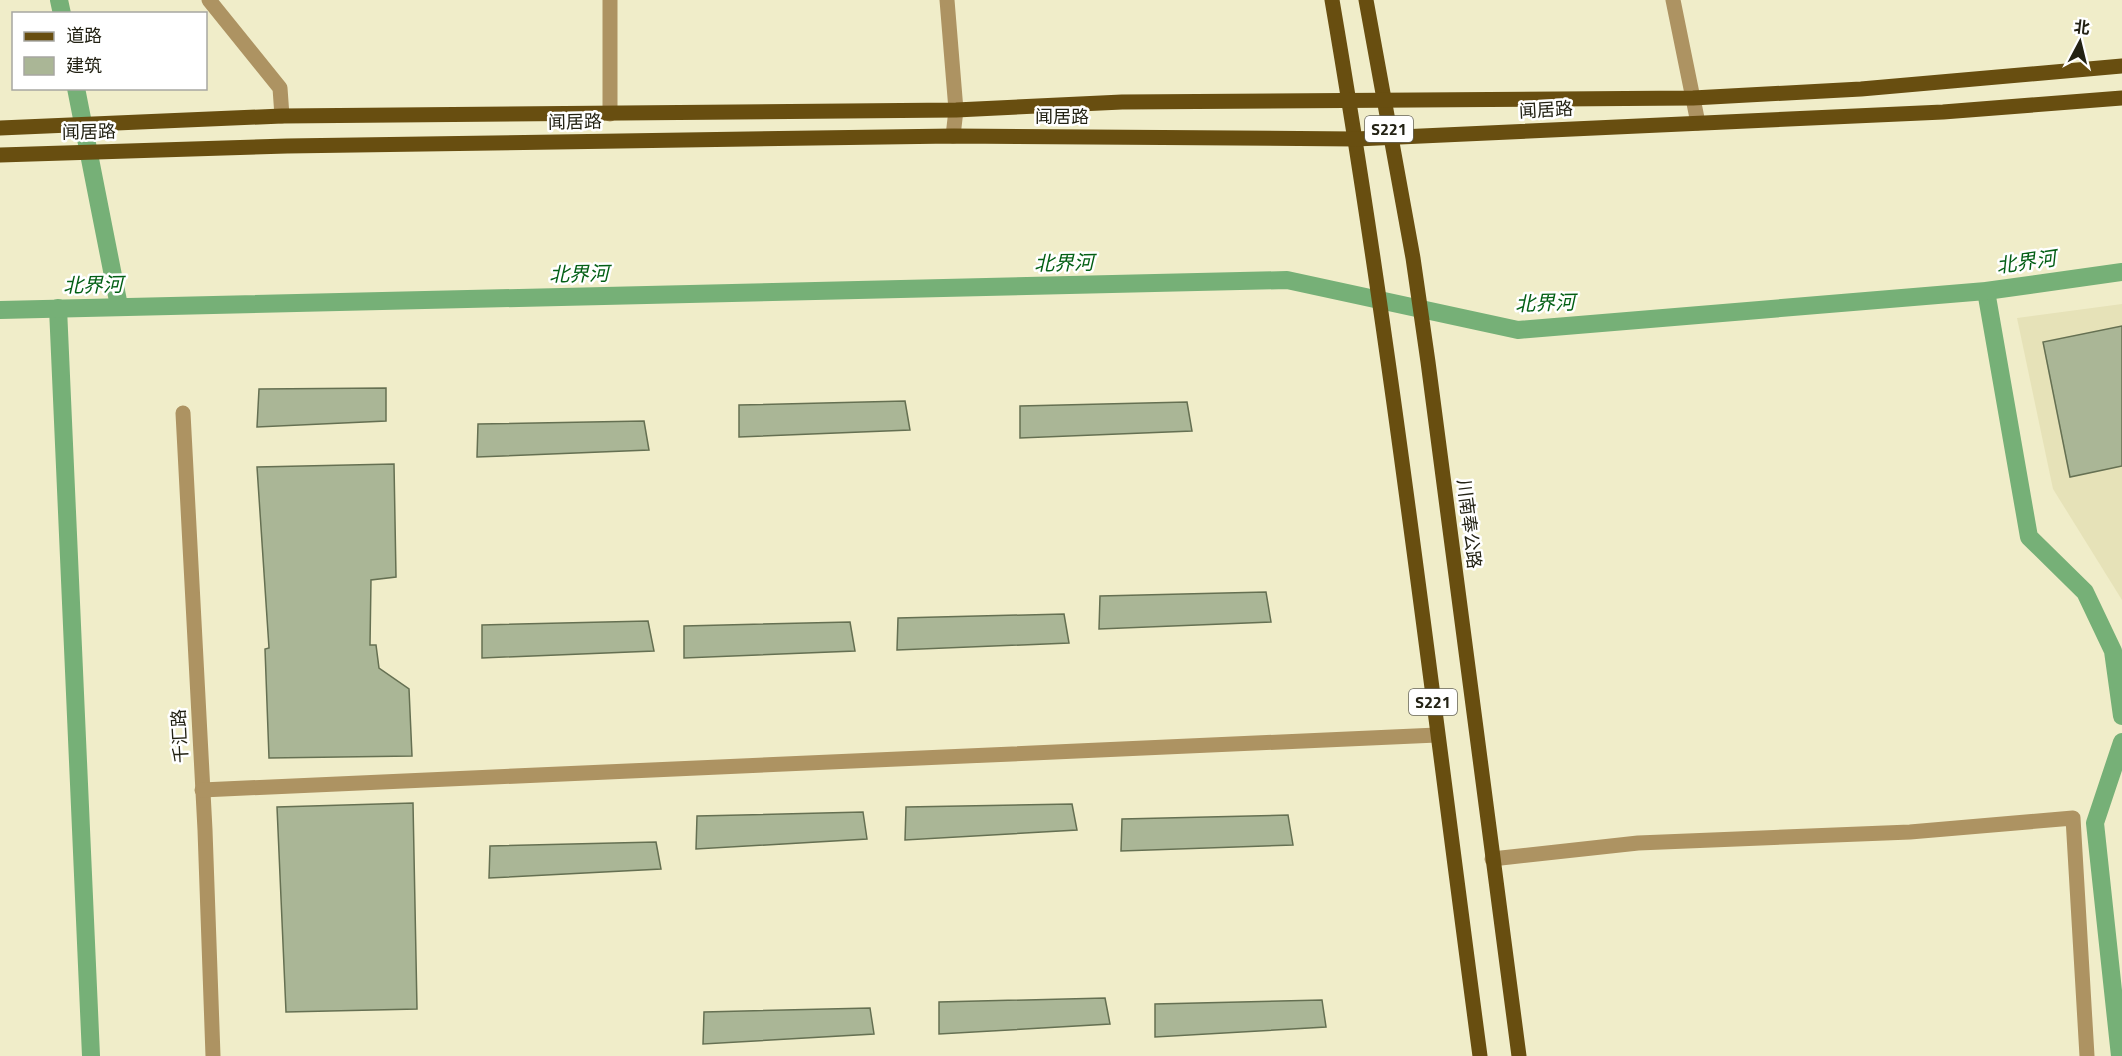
<svg xmlns="http://www.w3.org/2000/svg" width="2122" height="1056" font-family="'Titillium Web','Noto Sans SC',sans-serif">
<rect width="100%" height="100%" fill="#f0edc9"/>
<polygon fill="#e6e2b8" points="2122,304 2122,600 2053,489 2017,318"/>
<g fill="none" stroke-linecap="round" stroke-linejoin="round">
<g stroke="#76b077" stroke-width="18">
<polyline points="59,0 62,14"/>
<polyline points="76,88 119,306"/>
<polyline points="1986,291 2029,537 2085,592 2113,651 2122,716"/>
<polyline points="58,308 91,1056"/>
<polyline points="0,310 1287,280 1518,330 1986,291 2122,272"/>
<polyline points="2120,1056 2095,823 2122,742"/>
</g>
</g>
<g fill="#aab696" stroke="#657052" stroke-width="1.5">
<polygon points="2122,326 2122,466 2070,477 2043,342"/>
<polygon points="386,388 386,421 257,427 259,389"/>
<polygon points="905,401 910,430 739,437 739,405"/>
<polygon points="1187,402 1192,431 1020,438 1020,406"/>
<polygon points="644,421 649,450 477,457 478,424"/>
<polygon points="394,464 396,577 371,580 370,645 376,645 379,668 409,689 412,756 269,758 265,649 269,648 257,467"/>
<polygon points="1266,592 1271,622 1099,629 1100,596"/>
<polygon points="1064,614 1069,643 897,650 898,618"/>
<polygon points="648,621 654,651 482,658 482,625"/>
<polygon points="850,622 855,651 684,658 684,626"/>
<polygon points="413,803 417,1009 286,1012 277,807"/>
<polygon points="1072,804 1077,830 905,840 906,807"/>
<polygon points="863,812 867,839 696,849 697,816"/>
<polygon points="1288,815 1293,845 1121,851 1122,819"/>
<polygon points="656,842 661,869 489,878 490,846"/>
<polygon points="1105,998 1110,1024 939,1034 939,1002"/>
<polygon points="1322,1000 1326,1027 1155,1037 1155,1004"/>
<polygon points="870,1008 874,1034 703,1044 704,1012"/>
</g>
<g fill="none" stroke-linecap="round" stroke-linejoin="round">
<g stroke="#ad9362" stroke-width="15">
<polyline points="209,0 280,88 282,116"/>
<polyline points="610,0 610,114"/>
<polyline points="947,0 956,110 953,136"/>
<polyline points="1673,0 1698,123"/>
<polyline points="183,413 205,830 213,1056"/>
<polyline points="202,790 1437,735"/>
<polyline points="1492,859 1638,843 1910,832 2073,818 2087,1056"/>
</g>
<g stroke="#684e10" stroke-width="15">
<path d="M1332,0C1392,350 1433,704 1480,1056"/>
<polyline points="1366,0 1413,258 1428,362 1519,1056"/>
<polyline points="0,128 282,116 956,110 1122,102 1693,98 1861,89 2122,66"/>
<polyline points="0,155 287,146 953,136 1356,139 1943,112 2122,98"/>
</g>
</g>
<g text-anchor="middle" stroke-width="5" stroke-linejoin="round" paint-order="stroke">
<g fill="#fff" stroke="#65645a" stroke-width="1.5">
<rect x="1365" y="116" width="48" height="26" rx="4.5"/>
<rect x="1409" y="689" width="48" height="26" rx="4.5"/>
</g>
<g font-size="16" font-weight="bold" fill="#232214">
<text x="1389" y="135">S221</text>
<text x="1433" y="708">S221</text>
</g>
<g font-size="18" fill="#232214" stroke="#fff">
<text transform="translate(1546 110) rotate(-3)" y="6">闻居路</text>
<text x="1062" y="123">闻居路</text>
<text transform="translate(575 122) rotate(-1)" y="6">闻居路</text>
<text transform="translate(89 132) rotate(-1)" y="6">闻居路</text>
<text transform="translate(1469 524) rotate(83)" y="6">川南奉公路</text>
<text transform="translate(180 736) rotate(-93)" y="6">千汇路</text>
</g>
<g font-size="20" font-style="italic" fill="#035f15" stroke="#fff">
<text transform="translate(2026 262) rotate(-8)" y="7">北界河</text>
<text transform="translate(1064 263) rotate(-1)" y="7">北界河</text>
<text transform="translate(579 274) rotate(-1)" y="7">北界河</text>
<text transform="translate(93 285) rotate(-1)" y="7">北界河</text>
<text transform="translate(1545 303) rotate(-2)" y="7">北界河</text>
</g>
</g>
<rect x="12" y="12" width="195" height="78" fill="#ffffff" stroke="#a7a7a1" stroke-width="1.5"/>
<rect x="24" y="32" width="30" height="9" fill="#684e10" stroke="#a7a7a1" stroke-width="1.5"/>
<text x="66" y="42" font-size="18" fill="#232214">道路</text>
<rect x="24" y="57" width="30" height="18" fill="#aab696" stroke="#a7a7a1" stroke-width="1.5"/>
<text x="66" y="72" font-size="18" fill="#232214">建筑</text>
<g transform="translate(2080 42) rotate(7)" stroke="#ffffff" stroke-width="4.5" paint-order="stroke">
<path d="M0-4.5L10 22L0 15L-10 22Z" fill="#232214"/>
<text y="-9" font-size="16" font-weight="bold" text-anchor="middle" fill="#232214">北</text>
</g>
</svg>
